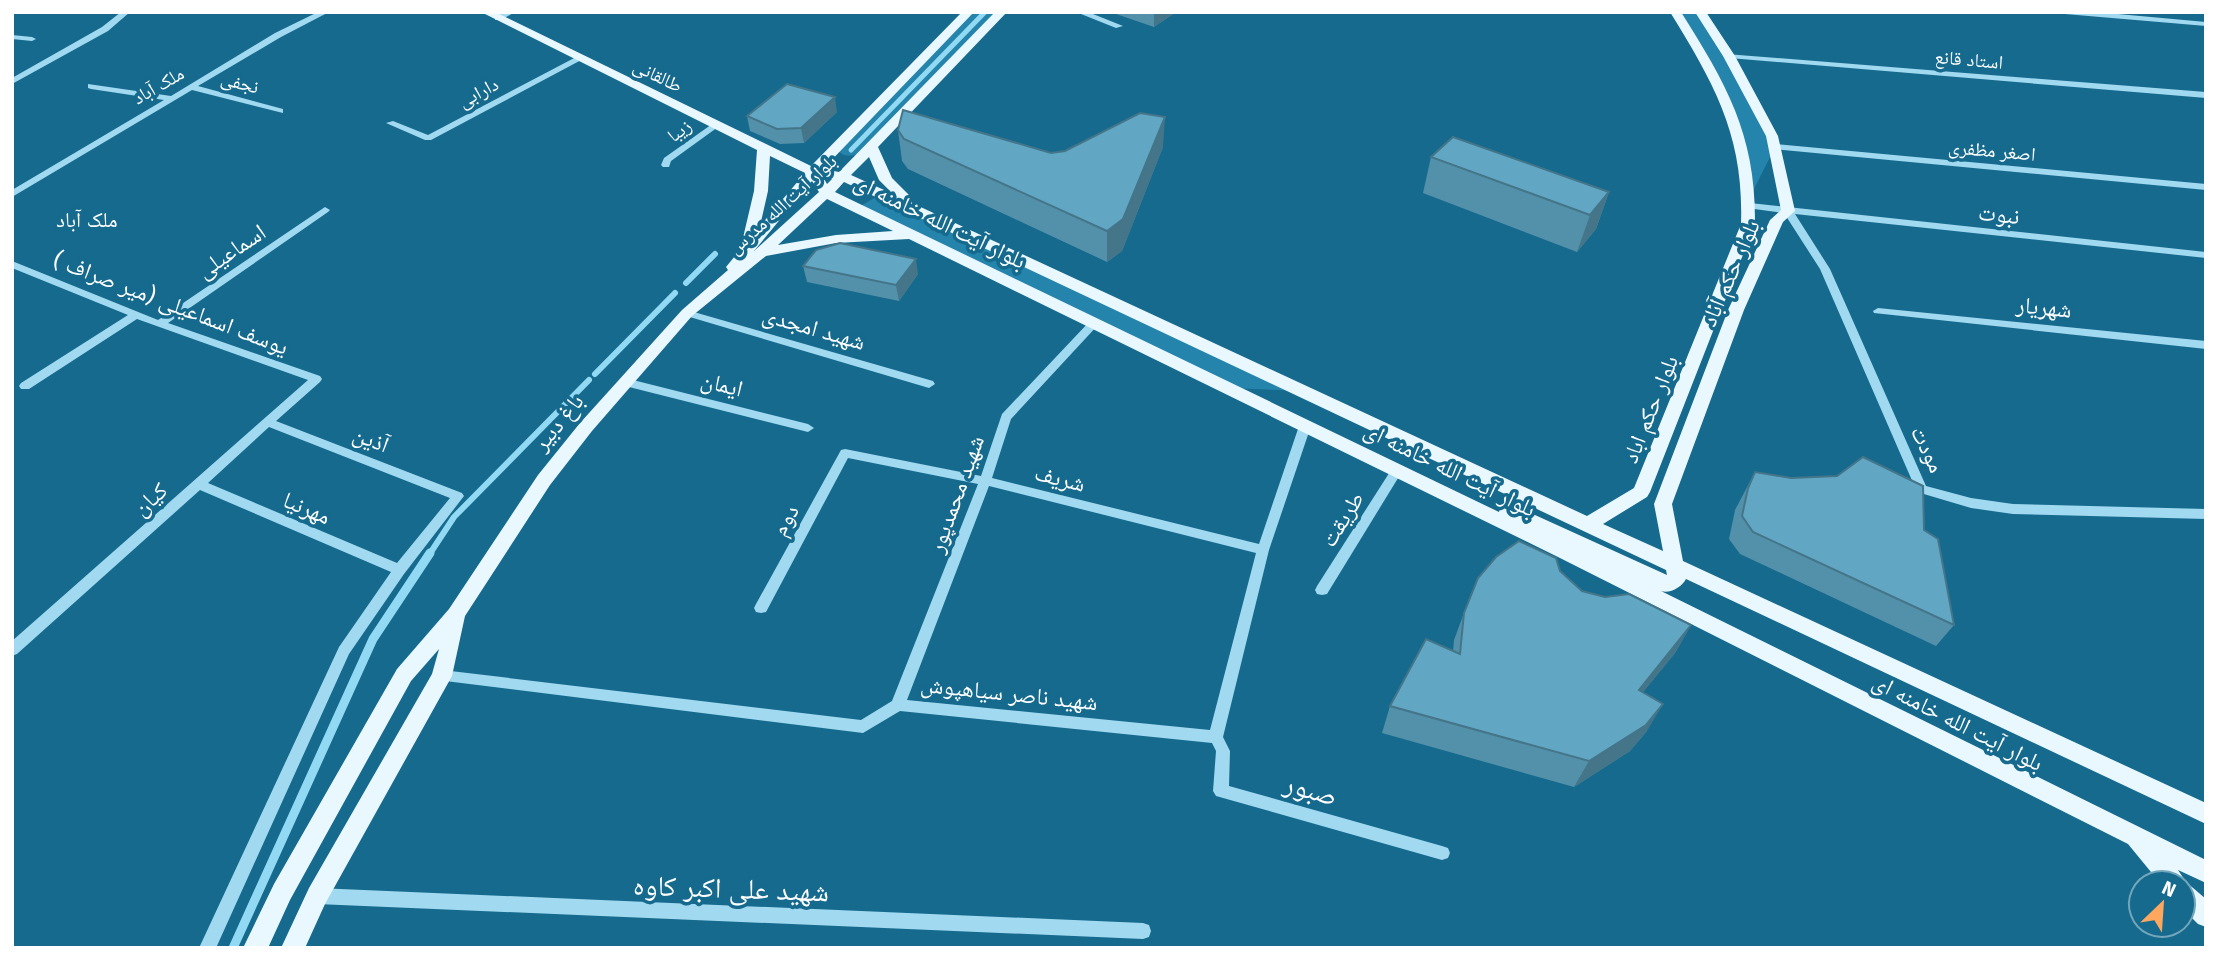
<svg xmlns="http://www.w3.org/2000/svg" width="2218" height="960" font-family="'Fira Sans','Noto Naskh Arabic',sans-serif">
<rect width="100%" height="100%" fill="#156a8e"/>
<g fill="#2584ab">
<path d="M969,12H1002L861,154C851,156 841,158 837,148Z"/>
<polygon points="1675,12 1700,12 1775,147 1750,197 1741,132"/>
<polygon points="881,194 1302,391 1229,388 857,208"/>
</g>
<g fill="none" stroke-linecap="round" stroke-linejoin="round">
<polyline stroke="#92d9f3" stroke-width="5" points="851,150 985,12"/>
<g stroke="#92d9f3" stroke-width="6">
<polyline points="686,283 715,254"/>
<polyline points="595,374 675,293"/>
<polyline points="429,555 454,517 589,380"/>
</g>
<polyline stroke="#92d9f3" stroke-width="9" points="233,948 373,639 430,553"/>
<g fill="#a0d9f0" fill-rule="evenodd">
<polygon points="121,12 130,12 108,31 12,84 12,78 102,27"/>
<polygon points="318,12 329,12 281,37 198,86 283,109 283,113 192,90 12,197 12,190 164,100 91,89 88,88 88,84 171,96 275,33"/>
<polygon points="504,12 515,12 501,20 495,20 495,16"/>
<polygon points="1076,12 1088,12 1123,26 1116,28"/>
<polygon points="2061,12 2096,12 2206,22 2206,26 2065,14"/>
<polygon points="12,35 32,37 36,39 32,41 12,39"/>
<polygon points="1726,54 2206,92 2206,98 1729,58 1725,56"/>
<polygon points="578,56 585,58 431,140 425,140 386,123 393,121 428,135"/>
<polygon points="715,122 719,125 718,127 671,161 669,167 663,167 661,165 664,158"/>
<polygon points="1775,144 2206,184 2206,190 1772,149 1770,147"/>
<polygon points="1750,203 2206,252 2206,258 1795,214 1830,269 1926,486 1971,498 2013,504 2206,509 2206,519 2013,514 1971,508 1917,492 1820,269 1784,213 1747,208 1745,206"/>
<path d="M325,207L330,210L328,212L168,323L320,376L322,379L320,382L276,421L462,493L464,496L404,574L349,654L216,948H199L339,647L391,572L200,490L17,654L12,656V641L308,380L137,319L29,389H21L19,386L21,383L128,315L12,268V261L158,320ZM269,427L450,498L397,563L208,483Z"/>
<polygon points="1878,308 2206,341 2206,349 1874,313 1873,311"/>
<polygon points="687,310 933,381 935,384 929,388 683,315 682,313"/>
<path d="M1094,320L1099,323L1098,325L1011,419L992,478L1259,544L1299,426L1301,423H1309L1311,426L1269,550L1223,737L1230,751L1229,786L1442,846L1448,848L1450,853L1448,858L1442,860L1216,796L1213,791L1216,751L1212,743L900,711L863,733L437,680L435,676L437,672L442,670L861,720L892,701L978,484L848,458L766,612L761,613L756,612L754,608L756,604L841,450L845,449L981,476L1002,414L1090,321ZM989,486L1256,553L1210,730L907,700Z"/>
<polygon points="625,378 808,424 814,428 808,432 621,385 619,382 621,379"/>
<polygon points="1397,466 1403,470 1327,594 1322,595 1317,594 1315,590 1317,586 1393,467"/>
<polygon points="317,888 1143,923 1149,925 1151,931 1149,937 1143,939 317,904 311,902 309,896 311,890"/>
</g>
<path fill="#e9f7ff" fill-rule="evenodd" d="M481,12H495L811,166L962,12H974L823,169L839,172L995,12H1007L878,147L892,178L912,198V203L1587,516L1634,488L1741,224C1744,136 1715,85 1670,12H1681C1727,85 1756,135 1755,224L1650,492L1647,497L1603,524L1663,551L1654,504L1728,310L1770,220L1781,210L1766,136L1723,56L1695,12H1706L1735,56L1778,136L1795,211L1783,222L1744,310L1672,504L1683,561L2206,803V824L1686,579C1682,587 1670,594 1661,591L2206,860V883L2178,870L2186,882L2206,899V927L2198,924L2183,909V883H2160L2128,844L1558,557L909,239L836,243L766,256L692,316L592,431L550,485L465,616L452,676L325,904L305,948H281L309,888L432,674L439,649L411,681L290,900L268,948H243L274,884L397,669L449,609L538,475L580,423L682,310L728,270L726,267L744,245L742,242L754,191L757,150ZM770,156L805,173L760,226L768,191ZM869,157L879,180L893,194L851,175ZM823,177L832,179L827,184ZM812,181L819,192L754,251ZM844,182L1666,570L1667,575L1513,505H1501L1499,512L835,192ZM827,199L893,231L836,235L778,245Z"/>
</g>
<g fill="#5390a9">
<polygon points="1116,12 1176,12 1154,27 1116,14"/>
<polygon points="837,112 804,143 780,144 750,131 747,116"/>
<polygon points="898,130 1051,153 1065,151 1163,147 1122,251 1107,262 908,169 902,161"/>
<polygon points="1431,157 1609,192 1596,229 1577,252 1423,193"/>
<polygon points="803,266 918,274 899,301 807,282"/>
<polygon points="1755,472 1924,530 1954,625 1936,646 1740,554 1729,539 1735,510"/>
<polygon points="1560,571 1582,591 1691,625 1675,653 1643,692 1647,731 1630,751 1574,787 1382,733 1390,706 1453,651 1454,640 1464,613"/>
</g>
<g fill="#447589">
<polygon points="1154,12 1176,12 1154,27"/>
<polygon points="835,97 837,112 804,143 801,128"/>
<polygon points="1165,117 1163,147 1122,251 1107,262 1107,231"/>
<polygon points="1609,192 1596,229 1577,252 1590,215"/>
<polygon points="916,259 918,274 899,301 896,285"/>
<polygon points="1691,625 1675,653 1623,717 1639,690"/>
<polygon points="1663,704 1647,731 1630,751 1574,787 1589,761"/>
</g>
<g fill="#61a7c4" stroke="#447589" stroke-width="2">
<polygon points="787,84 835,97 801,128 777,129 747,116"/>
<polygon points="903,110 1051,153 1065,151 1140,113 1165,117 1123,219 1107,231 904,139 898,130"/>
<polygon points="1453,137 1609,192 1590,215 1431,157"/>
<polygon points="840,243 916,259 896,285 803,266 816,250"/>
<polygon points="1863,457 1923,486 1924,530 1938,539 1954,625 1753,532 1742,516 1748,488 1755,472 1791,478 1837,476"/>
<polygon points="1519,541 1556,558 1560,571 1582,591 1605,597 1629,594 1691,625 1639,690 1663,704 1646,725 1589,761 1390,706 1426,639 1460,654 1464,613 1478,578 1496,557"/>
</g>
<g text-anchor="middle" stroke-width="7" stroke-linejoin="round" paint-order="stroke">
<g font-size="19" fill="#fff" stroke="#156a8e">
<text transform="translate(1969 59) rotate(5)" y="7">استاد قانع</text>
<text transform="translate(658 75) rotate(26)" y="7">طالقانی</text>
<text transform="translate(240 82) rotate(15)" y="7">نجفی</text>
<text transform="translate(158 85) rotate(-30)" y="7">ملک آباد</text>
<text transform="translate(478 92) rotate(-28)" y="7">دارابی</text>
<text transform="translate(679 130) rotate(-37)" y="7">زیبا</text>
<text transform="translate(1992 150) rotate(5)" y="7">اصغر مظفری</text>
<text transform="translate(782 204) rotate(-42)" y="7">بلوار آیت الله مدرس</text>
</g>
<g font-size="21" fill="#fff" stroke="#156a8e">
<text x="87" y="227">ملک آباد</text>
</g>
<g font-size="23" fill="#fff" stroke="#156a8e">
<text transform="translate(1999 214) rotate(6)" y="8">نبوت</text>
<text transform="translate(940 221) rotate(26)" y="8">بلوار آیت الله خامنه ای</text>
<text transform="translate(231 251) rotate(-34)" y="8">اسماعیلی</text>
<text transform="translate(1730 273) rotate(-66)" y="8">بلوار حکم آباد</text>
<text transform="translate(171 303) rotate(21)" y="8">یوسف اسماعیلی (میر صراف )</text>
<text transform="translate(2044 307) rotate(6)" y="8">شهریار</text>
<text transform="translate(814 328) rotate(16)" y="8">شهید امجدی</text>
<text transform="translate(722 384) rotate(14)" y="8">ایمان</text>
<text transform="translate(1650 409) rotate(-68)" y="8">بلوار حکم اباد</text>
<text transform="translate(558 422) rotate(-51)" y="8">باغ دبیر</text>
<text transform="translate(371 439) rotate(21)" y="8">آذین</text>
<text transform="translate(1928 449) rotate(64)" y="8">مودت</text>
<text transform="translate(1450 469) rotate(26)" y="8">بلوار آیت الله خامنه ای</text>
<text transform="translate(1060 478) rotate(14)" y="8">شریف</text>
<text transform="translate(956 494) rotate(-70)" y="8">شهید محمدپور</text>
<text transform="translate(150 499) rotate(-42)" y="8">کیان</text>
<text transform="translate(307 508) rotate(23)" y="8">مهرنیا</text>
<text transform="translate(1342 519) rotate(-58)" y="8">طریقت</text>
<text transform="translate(785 520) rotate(-61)" y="8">دوم</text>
<text transform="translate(1009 693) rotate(6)" y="8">شهید ناصر سیاهپوش</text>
<text transform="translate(1958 722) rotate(27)" y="8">بلوار آیت الله خامنه ای</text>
</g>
<g font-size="28" fill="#fff" stroke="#156a8e">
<text transform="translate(1311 789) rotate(16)" y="10">صبور</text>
<text transform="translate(731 888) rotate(2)" y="10">شهید علی اکبر کاوه</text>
</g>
</g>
<rect width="2218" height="960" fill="none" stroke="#ffffff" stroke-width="28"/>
<g transform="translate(2162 904) rotate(25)"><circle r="33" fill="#156a8e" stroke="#73a6bb" stroke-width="2"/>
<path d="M0-5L12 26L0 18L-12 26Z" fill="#ffa65f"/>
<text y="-10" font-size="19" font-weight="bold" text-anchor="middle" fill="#ffffff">N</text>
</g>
</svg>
